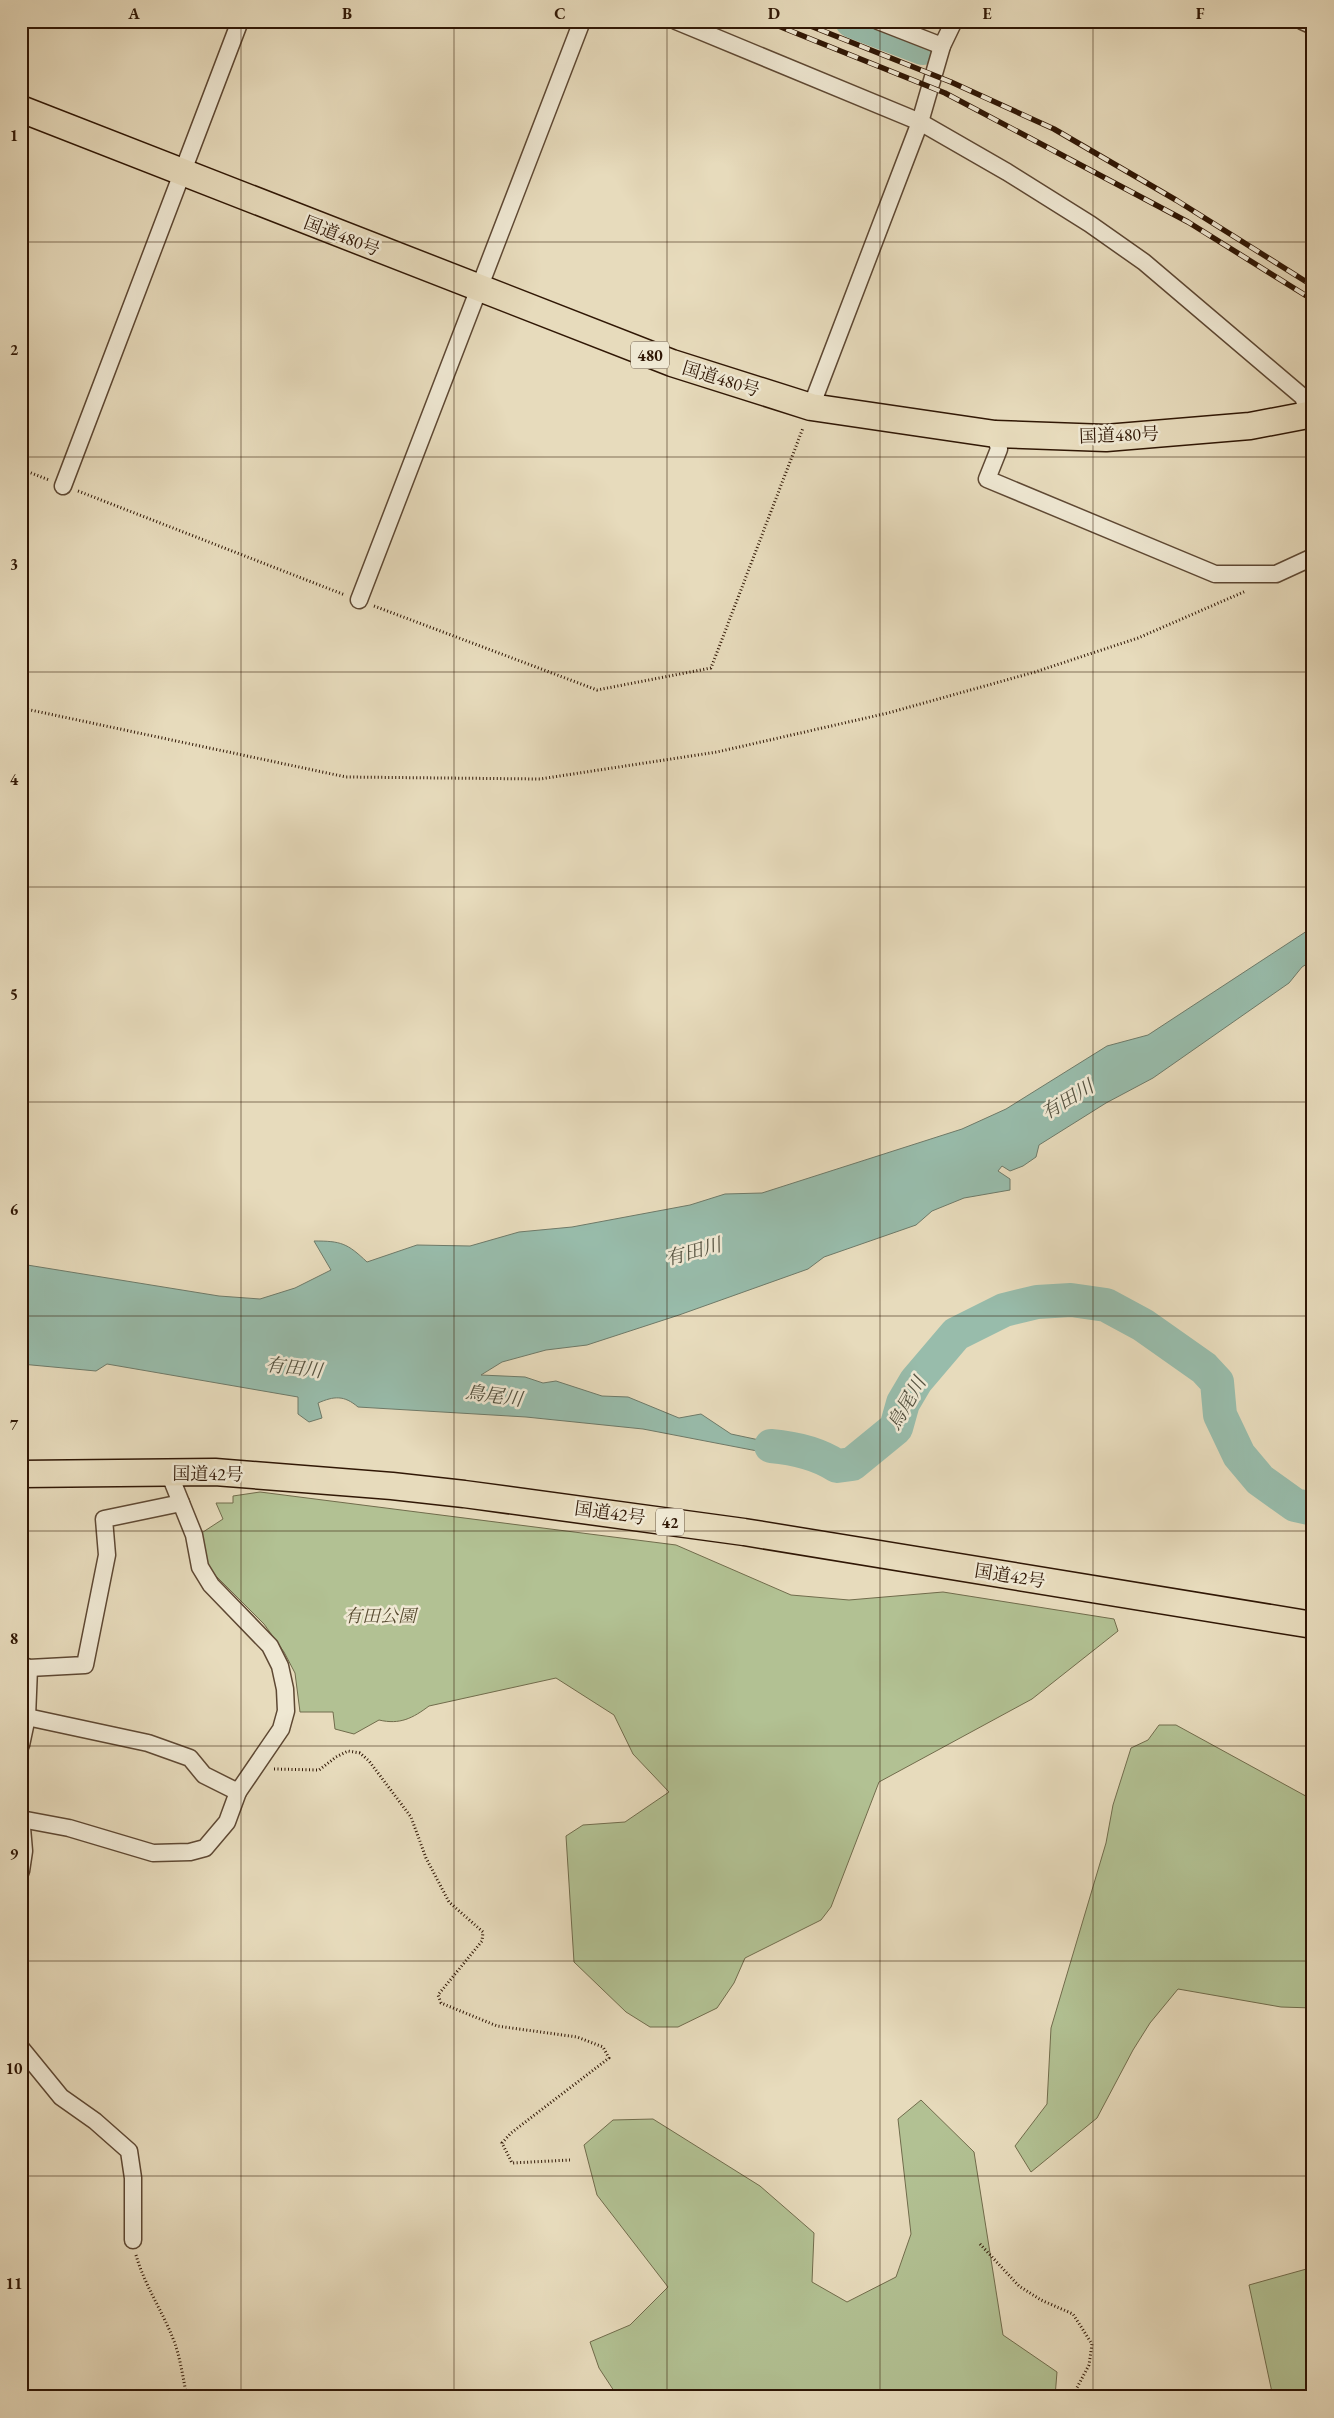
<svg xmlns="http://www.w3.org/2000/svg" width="1334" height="2418" font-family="'EB Garamond','Noto Serif JP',serif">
<rect width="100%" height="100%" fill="#e7dbbc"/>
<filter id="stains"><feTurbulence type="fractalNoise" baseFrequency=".004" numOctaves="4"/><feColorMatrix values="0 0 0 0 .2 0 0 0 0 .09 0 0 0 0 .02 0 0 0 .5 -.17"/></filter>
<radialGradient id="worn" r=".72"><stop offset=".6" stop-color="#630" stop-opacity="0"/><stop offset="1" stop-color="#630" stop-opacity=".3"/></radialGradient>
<g fill="#b2c193" stroke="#716c4c">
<path d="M260,1492L676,1545L791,1595L849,1600L943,1592L1114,1619L1118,1631L1032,1699L879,1782L831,1907L821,1920L745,1958L734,1983L717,2008L678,2027H650L626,2012L574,1962L566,1836L583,1825L625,1822L669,1792L633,1754L614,1715L556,1678L429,1706C413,1718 400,1725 379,1720L354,1734L335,1729L333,1712H300L295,1673L284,1652L264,1624L210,1570L203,1558L200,1534L223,1519L216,1503H233V1496Z"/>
<polygon points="1159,1725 1176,1725 1313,1800 1313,2008 1281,2007 1178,1989 1150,2023 1133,2050 1097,2118 1031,2172 1015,2146 1047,2104 1051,2028 1106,1843 1113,1805 1131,1748 1148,1740"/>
<polygon points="921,2100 974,2152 1003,2335 1057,2372 1055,2397 618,2397 599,2368 590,2342 630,2325 668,2287 597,2195 584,2145 613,2120 653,2119 760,2186 814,2233 812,2282 847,2302 896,2277 911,2234 898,2119"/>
<polygon points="1313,2265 1313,2397 1273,2397 1249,2285 1310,2268"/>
</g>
<path fill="#98bcab" stroke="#6e7a69" d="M1313,927V960L1302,967L1289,983L1153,1078L1106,1103L1039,1145L1036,1157L1023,1166L1010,1171L1002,1166L998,1171L1010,1179V1190L964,1198L932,1211L916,1225L824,1257L808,1269L679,1315L587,1345L546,1350L502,1362L481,1375L525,1377L543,1383L556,1381L602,1396L628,1397L679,1418L701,1414L731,1434L764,1441L792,1437L821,1454L804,1460L643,1429L526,1417L358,1407C344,1395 334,1396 318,1403L322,1418L309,1422L298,1414V1397L107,1364L96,1371L21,1364V1264L219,1296L260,1299L295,1288L331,1270L314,1241C341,1241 347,1243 367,1262L417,1245L470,1246L519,1232L572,1227L690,1205L725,1194L762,1193L962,1129L1006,1109L1107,1046L1148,1035Z"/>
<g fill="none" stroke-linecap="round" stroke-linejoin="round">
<g stroke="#98bcab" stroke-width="34">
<polyline points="852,21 923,48"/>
<path d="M771,1446C794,1448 817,1453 837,1466L852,1464L896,1428L903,1403L916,1381L956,1334L1004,1310L1037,1302L1071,1300L1106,1305L1143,1325L1204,1368L1217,1382L1220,1415L1239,1455L1260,1480L1295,1505L1313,1509"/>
</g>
<g stroke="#5e4833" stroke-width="19">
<g id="minor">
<polyline points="676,21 920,122 1007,172 1090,224 1144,262 1303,397 1309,415"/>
<polyline points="878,21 942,46"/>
<polyline points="1302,21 1313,26"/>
<polyline points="811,407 920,122 942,46 954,21"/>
<polyline points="995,434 999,449 987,479 1215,574 1276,574 1313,557"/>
<polyline points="63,486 240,21"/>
<polyline points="359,600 582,21"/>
<polyline points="21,1665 29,1668 85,1665 107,1555 104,1519 181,1503"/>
<polyline points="27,1717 148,1743 190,1758 204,1775 238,1792 281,1729 286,1711 285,1689 280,1666 270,1646 211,1585 200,1567 194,1535 169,1473"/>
<polyline points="21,1745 27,1717 29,1668"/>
<polyline points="21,1816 24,1851 21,1871"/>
<polyline points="21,1819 69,1828 153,1853 190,1852 205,1848 227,1822 238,1792"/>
<polyline points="21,2048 61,2097 95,2121 129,2151 133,2178 133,2240"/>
</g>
</g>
<g stroke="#301705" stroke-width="29">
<g id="trunk">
<polyline points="21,109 672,363 811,407 995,434 1106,438 1250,426 1313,414"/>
<polyline points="21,1474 215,1472 392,1486 464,1494 744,1532 1313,1625"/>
</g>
</g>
<g stroke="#301705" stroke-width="3" stroke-dasharray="1 2.5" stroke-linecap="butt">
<polyline points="21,469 49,480"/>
<polyline points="78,491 345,595"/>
<polyline points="374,606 597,690 711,668 803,428"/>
<polyline points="21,708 346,777 540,779 717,752 888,713 1035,672 1138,638 1246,591"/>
<polyline points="274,1769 319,1770 336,1757 348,1751 360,1753 369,1761 411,1817 426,1858 449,1902 483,1932 482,1941 438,1995 441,2003 497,2026 577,2037 603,2047 609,2058 511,2133 502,2143 512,2163 570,2160"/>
<polyline points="980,2244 1019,2286 1041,2300 1073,2314 1092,2344 1089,2365 1072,2397"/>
<path d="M136,2255C145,2287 164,2313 175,2344C181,2361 183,2379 187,2397"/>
<path d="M1312,2397C1307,2382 1303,2366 1313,2352"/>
</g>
<use href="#minor" stroke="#efe8d3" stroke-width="16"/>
<use href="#trunk" stroke="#e7dbbc" stroke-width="26"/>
<g stroke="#301705" stroke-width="5.5">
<g id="rail">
<polyline points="766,21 945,93 1188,222 1313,300"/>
<polyline points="798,21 951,82 1054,129 1176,200 1313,286"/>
</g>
</g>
<use href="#rail" stroke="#efe8d3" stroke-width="4" stroke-dasharray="11" stroke-linecap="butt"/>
</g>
<path fill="none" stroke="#301705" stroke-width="1" stroke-opacity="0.55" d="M241,21V2397M454,21V2397M667,21V2397M880,21V2397M1093,21V2397M21,242H1313M21,457H1313M21,672H1313M21,887H1313M21,1102H1313M21,1316H1313M21,1531H1313M21,1746H1313M21,1961H1313M21,2176H1313"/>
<g text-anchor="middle" stroke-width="5" stroke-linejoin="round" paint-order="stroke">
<g fill="#efe8d3" stroke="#695643" stroke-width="1">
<rect x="631" y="341.5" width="38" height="27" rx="4"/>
<rect x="656" y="1508.5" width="28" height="27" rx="4"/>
</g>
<g font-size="16" font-weight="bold" fill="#301705">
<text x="650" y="361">480</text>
<text x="670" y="1528">42</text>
</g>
<g font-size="18" fill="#301705" stroke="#efe8d3">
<text transform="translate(342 236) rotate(21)" y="6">国道480号</text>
<text transform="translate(721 379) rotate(17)" y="6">国道480号</text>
<text transform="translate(1119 435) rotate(-2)" y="6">国道480号</text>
<text transform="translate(208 1474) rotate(1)" y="6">国道42号</text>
<text transform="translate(610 1513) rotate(8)" y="6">国道42号</text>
<text transform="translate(1010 1576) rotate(9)" y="6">国道42号</text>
</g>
<g font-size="18" font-style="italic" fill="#574a30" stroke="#efe8d3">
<text x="380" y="1622">有田公園</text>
</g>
<g font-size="19" font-style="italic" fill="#54513f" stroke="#efe8d3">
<text transform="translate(1067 1099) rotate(-31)" y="7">有田川</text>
<text transform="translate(693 1251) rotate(-15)" y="7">有田川</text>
<text transform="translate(294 1367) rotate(7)" y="7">有田川</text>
<text transform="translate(494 1395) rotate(8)" y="7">鳥尾川</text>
<text transform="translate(906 1403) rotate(-60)" y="7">鳥尾川</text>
</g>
</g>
<rect width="1334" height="2418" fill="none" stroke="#e7dbbc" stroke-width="55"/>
<rect x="28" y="28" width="1278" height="2362" fill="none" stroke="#301705" stroke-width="2"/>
<g font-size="16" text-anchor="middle" font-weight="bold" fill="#301705">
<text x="134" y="19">A</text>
<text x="347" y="19">B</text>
<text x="560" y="19">C</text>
<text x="774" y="19">D</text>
<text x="987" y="19">E</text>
<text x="1200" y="19">F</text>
<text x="14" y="141">1</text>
<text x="14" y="355">2</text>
<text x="14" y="570">3</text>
<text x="14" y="785">4</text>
<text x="14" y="1000">5</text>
<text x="14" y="1215">6</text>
<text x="14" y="1430">7</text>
<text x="14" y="1644">8</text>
<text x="14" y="1859">9</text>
<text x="14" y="2074">10</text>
<text x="14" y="2289">11</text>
</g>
<rect width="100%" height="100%" filter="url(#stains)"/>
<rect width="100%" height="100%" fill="url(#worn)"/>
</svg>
